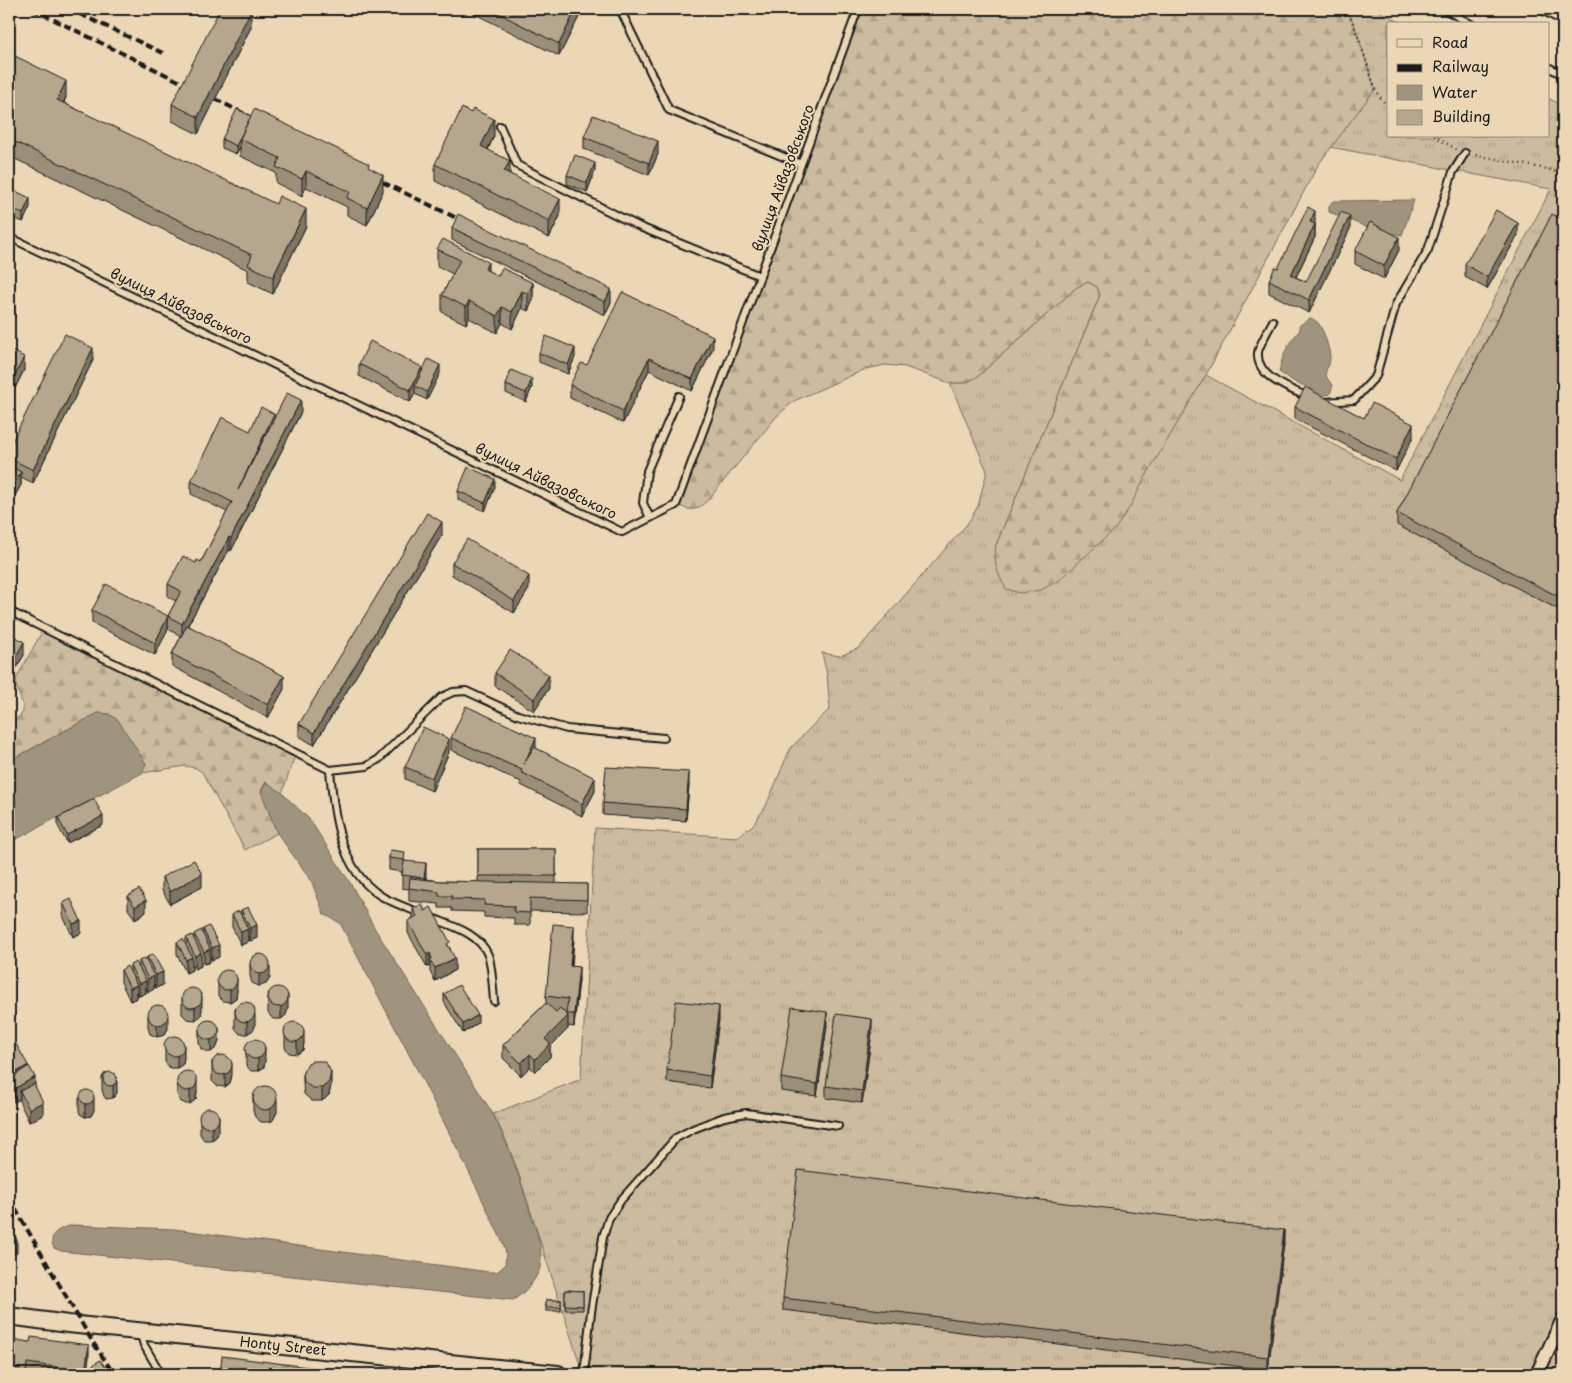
<svg xmlns="http://www.w3.org/2000/svg" width="1572" height="1383" font-family="'Playpen Sans',sans-serif">
<defs>
<pattern id="grass-tufts" width="24" height="20" patternUnits="userSpaceOnUse" patternTransform="scale(1.25)"><rect width="24" height="20" fill="#cdbb9f"/><path d="M3 7l-1-3M5 7V3M7 7l1-3M15 17l-1-3M17 17v-4M19 17l1-3" fill="none" stroke="#afa088"/></pattern>
<pattern id="forest-firs" width="22" height="20" patternUnits="userSpaceOnUse" patternTransform="scale(1.25)"><rect width="22" height="20" fill="#cdbb9f"/><path d="M5 1l3.5 6h-7zM16 11l3.5 6h-7z" fill="#afa088"/></pattern>
</defs>
<rect width="100%" height="100%" fill="#ebd7b5"/>
<filter id="ink" filterUnits="userSpaceOnUse"><feTurbulence type="fractalNoise" baseFrequency=".02" numOctaves="2"/><feDisplacementMap in="SourceGraphic" scale="10" xChannelSelector="R" yChannelSelector="G"/><feConvolveMatrix kernelMatrix="1 2 1 2 8 2 1 2 1" color-interpolation-filters="sRGB"/></filter>
<g filter="url(#ink)">
<polygon fill="url(#grass-tufts)" stroke="#746c5e" points="1346,9 1375,9 1404,24 1388,24 1388,136 1548,136 1548,98 1563,106 1563,1374 583,1374 517,1169 505,1138 493,1114 581,1079 595,828 737,837 753,825 766,806 790,749 813,725 830,709 827,675 822,653 840,656 859,648 968,523 978,506 987,471 950,383 964,383 977,377 1077,287 1088,282 1097,287 1100,295 996,545 1139,339 1400,480 1551,189 1330,147 1375,89 1354,24"/>
<g fill="url(#forest-firs)" stroke="#746c5e">
<path d="M858,9H1346L1354,24L1375,89L1318,165L1206,375L1143,481L1130,507L1115,529L1058,581L1041,590L1020,593L1006,589C997,572 993,564 996,545L1100,295L1097,287L1088,282L1077,287L977,377L964,383H950L905,367L885,365L866,369L794,401L777,416L708,500C695,512 692,511 676,505Z"/>
<path d="M44,628L296,753L282,793L266,782L261,791L277,833L245,850L202,772L196,768L185,766L142,773L146,764L109,714L98,713L9,761V723L19,717L23,712C24,700 15,691 16,679Z"/>
</g>
<g fill="#a1947f" stroke="#6c6457">
<polygon points="1414,200 1402,235 1374,230 1329,212 1329,206 1333,201"/>
<path d="M1310,318C1313,319 1315,320 1317,322C1323,327 1329,348 1330,356C1331,369 1318,371 1333,385L1330,394L1321,396L1307,386L1298,384L1279,372C1282,355 1289,342 1300,330L1299,326Z"/>
<polygon points="98,713 109,714 118,720 146,764 142,773 9,843 9,761"/>
<path d="M266,782L282,793L310,820L352,886L375,929L493,1114C509,1146 520,1178 530,1212C536,1229 544,1249 540,1268C537,1279 523,1295 513,1300L61,1251L54,1248C47,1233 60,1228 73,1225L174,1229L489,1272H497L505,1265L506,1253L503,1243L472,1178L422,1079L340,923L324,914L311,880L277,833L261,791Z"/>
</g>
<g fill="none" stroke-linecap="round" stroke-linejoin="round">
<g stroke="#1c1c1c" stroke-width="10">
<g id="service">
<polyline points="620,9 669,110 801,164"/>
<polyline points="1444,9 1471,24"/>
<polyline points="1540,9 1563,21"/>
<polyline points="1548,67 1563,75"/>
<polyline points="500,126 517,165 640,227 760,276"/>
<polyline points="9,237 622,532 676,505 858,9"/>
<path d="M1273,321C1270,327 1258,347 1258,353C1256,377 1290,389 1308,397"/>
<polyline points="1324,402 1354,400 1376,376 1396,304 1428,250 1453,172 1465,153"/>
<polyline points="650,518 643,503 647,471 679,396"/>
<polyline points="9,611 330,770 367,766 379,759 442,697 453,692 466,691 518,715 567,729 664,738"/>
<path d="M330,770C334,815 339,869 381,896C393,903 407,908 420,913"/>
<path d="M432,918C452,926 479,933 488,955C492,964 493,991 494,1001"/>
<polyline points="140,1332 144,1345 161,1374"/>
<polyline points="584,1374 591,1312 603,1237 609,1218 621,1200 676,1138 693,1129 724,1117 746,1113 838,1126"/>
</g>
</g>
<g stroke="#1c1c1c" stroke-width="16">
<polyline id="minor" points="1537,1374 1563,1319"/>
</g>
<g stroke="#1c1c1c" stroke-width="20">
<polyline id="tertiary" points="9,1316 68,1324 558,1374"/>
</g>
<g stroke="#1c1c1c" stroke-width="2.5" stroke-dasharray="1 4" stroke-linecap="butt">
<path d="M1346,9C1354,24 1359,40 1365,57C1371,74 1374,94 1388,106"/>
<polyline points="1434,136 1456,149"/>
<polyline points="1476,155 1552,170 1563,177"/>
</g>
<use href="#service" stroke="#ebd7b5" stroke-width="6"/>
<use href="#minor" stroke="#ebd7b5" stroke-width="12"/>
<use href="#tertiary" stroke="#ebd7b5" stroke-width="16"/>
<g stroke="#1c1c1c" stroke-width="4" stroke-dasharray="8 4" stroke-linecap="butt">
<polyline points="32,9 189,86"/>
<polyline points="69,9 163,53"/>
<polyline points="215,99 249,116"/>
<polyline points="372,177 469,224"/>
<polyline points="9,1198 92,1341 114,1374"/>
</g>
</g>
<g fill="#9c8f79" stroke="#1c1c1c">
<polygon points="465,9 583,9 559,56"/>
<polygon points="691,9 701,9 698,12"/>
<polygon points="251,27 198,134 172,121 172,104"/>
<polygon points="9,53 66,97 64,103 306,226 273,294 248,282 248,270 9,156"/>
<polygon points="251,116 369,168 383,191 367,225 347,215 347,207 306,187 302,196 276,183 276,173 240,156 240,147 236,154 222,148 222,139"/>
<polygon points="494,136 488,150 510,174 560,216 549,238 435,181 435,164"/>
<polygon points="584,137 658,154 649,175 584,149"/>
<polygon points="595,171 587,192 567,184 567,175"/>
<polygon points="9,188 30,207 23,222 9,216"/>
<polygon points="1563,220 1563,612 1397,525 1397,513"/>
<polygon points="1315,223 1315,237 1296,277 1306,282 1350,229 1309,313 1269,293 1269,280"/>
<polygon points="452,228 611,302 605,315 452,240"/>
<polygon points="1518,235 1487,289 1465,277 1465,264"/>
<polygon points="437,249 488,271 498,276 533,283 533,300 528,311 522,308 512,329 502,323 497,333 469,318 466,324 442,312 442,295 453,274 437,266"/>
<polygon points="1399,250 1384,279 1355,264 1355,251"/>
<polygon points="713,348 692,391 649,370 623,423 570,398 570,385 587,365"/>
<polygon points="9,349 24,370 10,398 9,397"/>
<polygon points="539,353 575,357 568,374 539,362"/>
<polygon points="93,360 33,483 21,477 21,485 9,506 9,448"/>
<polygon points="359,364 422,372 440,373 427,400 415,394 410,402 359,376"/>
<polygon points="506,385 532,387 526,402 506,393"/>
<polygon points="1295,407 1364,418 1413,437 1396,471 1295,419"/>
<polygon points="301,412 231,551 229,550 188,625 284,689 268,718 172,666 172,654 181,636 168,629 168,616 176,601 168,597 168,584 196,563 201,562 227,512 191,494 191,481 250,431 274,418"/>
<polygon points="495,487 485,511 458,500 458,491"/>
<polygon points="442,535 314,745 299,736 299,724"/>
<polygon points="452,563 529,589 514,613 452,575"/>
<polygon points="92,610 168,629 155,655 92,623"/>
<polygon points="9,633 24,655 15,670 9,667"/>
<polygon points="495,673 549,688 534,711 495,686"/>
<polygon points="451,738 536,748 595,791 582,816 521,785 521,782 451,750"/>
<polygon points="449,752 432,791 405,779 405,767"/>
<polygon points="689,785 686,821 603,815 603,803"/>
<polygon points="58,818 103,825 67,843 58,826"/>
<polygon points="478,849 556,849 556,884 587,884 587,912 530,911 530,925 514,925 514,918 484,917 484,912 452,911 452,908 439,908 439,904 409,901 409,889 402,888 402,872 389,870 389,858 390,850 426,876 426,879 440,881 478,882"/>
<polygon points="162,877 202,887 170,904 162,890"/>
<polygon points="128,896 146,912 135,919 128,909"/>
<polygon points="63,903 81,933 73,937 63,916"/>
<polygon points="413,909 425,911 450,948 455,970 435,981 430,972 430,966 427,967 408,933 408,921 413,918"/>
<polygon points="241,910 257,938 250,941 248,936 248,942 241,945 232,927 232,914 241,916"/>
<polygon points="203,929 219,957 212,960 210,956 210,962 204,964 201,960 201,966 195,969 192,964 192,970 186,973 177,954 177,942 186,944 186,938 194,939 194,934 203,935"/>
<polygon points="574,939 572,966 579,979 574,1027 568,1026 568,1029 550,1047 550,1057 535,1072 530,1067 521,1076 503,1058 503,1045 546,1003 546,996"/>
<polygon points="147,957 163,985 156,988 154,984 154,989 148,992 146,988 146,993 139,996 137,991 137,998 130,1001 121,982 121,970 130,972 130,965 139,967 139,961 147,961"/>
<polygon points="250,964 270,978 266,984 259,986 252,983 250,976"/>
<polygon points="218,976 237,990 236,998 230,1002 223,1001 218,996"/>
<polygon points="268,993 288,1008 286,1015 281,1019 273,1019 268,1013"/>
<polygon points="444,994 478,1023 463,1033 444,1002"/>
<polygon points="182,998 202,1009 201,1016 195,1020 187,1019 182,1014"/>
<polygon points="235,1008 255,1027 253,1030 247,1034 240,1034 235,1028"/>
<polygon points="148,1015 168,1029 164,1035 157,1037 150,1034 148,1027"/>
<polygon points="719,1019 710,1088 667,1082 667,1070"/>
<polygon points="827,1025 817,1096 781,1091 781,1078"/>
<polygon points="285,1028 304,1042 303,1050 297,1054 289,1053 285,1048"/>
<polygon points="199,1029 219,1040 217,1047 211,1052 208,1052 201,1049 199,1042"/>
<polygon points="872,1032 862,1103 826,1098 826,1086"/>
<polygon points="165,1042 184,1057 183,1064 177,1068 170,1068 165,1062"/>
<polygon points="246,1046 265,1060 264,1067 258,1071 251,1071 246,1065"/>
<polygon points="9,1048 28,1067 35,1087 43,1115 29,1122 20,1103 20,1099 14,1102 9,1093 9,1079 12,1077 9,1072"/>
<polygon points="212,1061 232,1075 230,1083 225,1087 217,1086 212,1081"/>
<polygon points="106,1072 117,1093 113,1098 106,1099 104,1096 102,1090 102,1077"/>
<polygon points="303,1072 331,1085 329,1095 322,1101 312,1101 304,1094 303,1084"/>
<polygon points="177,1081 197,1092 196,1099 190,1104 186,1104 180,1101 177,1094"/>
<polygon points="253,1096 277,1112 273,1120 270,1122 261,1122 255,1117 253,1109"/>
<polygon points="79,1098 94,1110 91,1116 85,1117 80,1114 79,1111"/>
<polygon points="200,1114 219,1129 217,1136 212,1140 204,1140 200,1134"/>
<polygon points="1284,1243 1268,1370 783,1310 783,1298"/>
<polygon points="565,1290 583,1291 583,1310 565,1310"/>
<rect x="546" y="1300" width="15" height="11"/>
<polygon points="9,1339 89,1357 87,1369 111,1374 9,1374"/>
</g>
<g fill="#7f7463" stroke="#1c1c1c">
<polygon points="576,9 583,9 559,56 559,44"/>
<polygon points="251,10 251,27 198,134 198,117"/>
<polygon points="66,81 66,97 57,117 57,100"/>
<polygon points="251,116 240,139 240,147 236,154 236,146"/>
<polygon points="494,119 494,136 481,163 481,146"/>
<polygon points="658,141 658,154 649,175 649,163"/>
<polygon points="510,161 510,177 504,171"/>
<polygon points="595,163 595,171 587,192 587,183"/>
<polygon points="306,171 306,187 302,196 302,179"/>
<polygon points="383,175 383,191 367,225 367,208"/>
<polygon points="30,198 30,207 23,222 23,214"/>
<polygon points="560,199 560,216 549,238 549,221"/>
<polygon points="306,209 306,226 273,294 273,277"/>
<polygon points="1315,211 1315,223 1310,234 1310,222"/>
<polygon points="1350,216 1350,229 1309,313 1309,300"/>
<polygon points="1518,223 1518,235 1487,289 1487,277"/>
<polygon points="1315,224 1315,237 1291,287 1291,275"/>
<polygon points="1399,237 1399,250 1384,279 1384,266"/>
<polygon points="488,262 488,278 485,269"/>
<polygon points="533,283 533,300 528,311 528,294"/>
<polygon points="611,289 611,302 605,315 605,302"/>
<polygon points="522,291 522,308 512,329 512,312"/>
<polygon points="469,301 469,318 466,324 466,307"/>
<polygon points="502,307 502,323 497,333 497,316"/>
<polygon points="713,336 713,348 692,391 692,379"/>
<polygon points="93,348 93,360 33,483 33,470"/>
<polygon points="575,348 575,357 568,374 568,365"/>
<polygon points="24,357 24,370 10,398 10,385"/>
<polygon points="649,358 649,370 623,423 623,411"/>
<polygon points="440,365 440,373 427,400 427,392"/>
<polygon points="422,367 422,380 415,386 415,394 410,402 410,390"/>
<polygon points="532,379 532,387 526,402 526,393"/>
<polygon points="301,400 301,412 231,551 231,538"/>
<polygon points="274,414 274,426 238,490"/>
<polygon points="1413,424 1413,437 1396,471 1396,459"/>
<polygon points="21,472 21,485 9,506 9,493"/>
<polygon points="495,479 495,487 485,511 485,503"/>
<polygon points="442,522 442,535 314,745 314,733"/>
<polygon points="229,537 229,550 182,636 182,624"/>
<polygon points="529,576 529,589 514,613 514,601"/>
<polygon points="168,616 168,629 155,655 155,643"/>
<polygon points="24,642 24,655 15,670 15,658"/>
<polygon points="549,675 549,688 534,711 534,699"/>
<polygon points="284,676 284,689 268,718 268,705"/>
<polygon points="536,738 536,750 524,764"/>
<polygon points="449,739 449,752 432,791 432,778"/>
<polygon points="689,772 689,785 686,821 686,809"/>
<polygon points="595,778 595,791 582,816 582,804"/>
<polygon points="103,816 103,825 67,843 67,835"/>
<polygon points="426,863 426,876 424,891 424,878"/>
<polygon points="202,874 202,887 170,904 170,892"/>
<polygon points="146,900 146,912 135,919 135,907"/>
<polygon points="81,921 81,933 73,937 73,924"/>
<polygon points="257,925 257,938 250,941 250,928"/>
<polygon points="574,926 574,939 570,978 570,966"/>
<polygon points="248,929 248,942 241,945 241,932"/>
<polygon points="219,945 219,957 212,960 212,948"/>
<polygon points="210,949 210,962 204,964 204,952"/>
<polygon points="201,953 201,966 195,969 195,956"/>
<polygon points="430,953 430,966 427,967 427,955"/>
<polygon points="192,957 192,970 186,973 186,960"/>
<polygon points="455,958 455,970 435,981 435,968"/>
<polygon points="270,966 270,978 266,984 259,986 259,974"/>
<polygon points="579,967 579,979 574,1027 574,1014"/>
<polygon points="163,972 163,985 156,988 156,975"/>
<polygon points="154,976 154,989 148,992 148,979"/>
<polygon points="237,978 237,990 236,998 230,1002 230,989"/>
<polygon points="146,981 146,993 139,996 139,984"/>
<polygon points="137,985 137,998 130,1001 130,988"/>
<polygon points="288,995 288,1008 286,1015 281,1019 281,1007"/>
<polygon points="202,996 202,1009 201,1016 195,1020 195,1007"/>
<polygon points="719,1006 719,1019 710,1088 710,1076"/>
<polygon points="827,1012 827,1025 817,1096 817,1084"/>
<polygon points="255,1014 255,1027 253,1030 247,1034 247,1022"/>
<polygon points="478,1015 478,1023 463,1033 463,1024"/>
<polygon points="568,1016 568,1029 550,1047 550,1057 535,1072 535,1059 545,1039"/>
<polygon points="168,1017 168,1029 164,1035 157,1037 157,1025"/>
<polygon points="872,1019 872,1032 862,1103 862,1091"/>
<polygon points="219,1028 219,1040 217,1047 211,1052 211,1039"/>
<polygon points="304,1030 304,1042 303,1050 297,1054 297,1041"/>
<polygon points="184,1044 184,1057 183,1064 177,1068 177,1056"/>
<polygon points="265,1047 265,1060 264,1067 258,1071 258,1059"/>
<polygon points="530,1054 530,1067 521,1076 521,1063"/>
<polygon points="232,1063 232,1075 230,1083 225,1087 225,1074"/>
<polygon points="28,1065 28,1078 17,1085 17,1072"/>
<polygon points="331,1072 331,1085 329,1095 322,1101 322,1088"/>
<polygon points="35,1077 35,1089 20,1091 20,1099 14,1102 14,1089"/>
<polygon points="117,1080 117,1093 113,1098 113,1086"/>
<polygon points="197,1080 197,1092 196,1099 190,1104 190,1091"/>
<polygon points="94,1098 94,1110 91,1116 85,1117 85,1105"/>
<polygon points="277,1100 277,1112 273,1120 270,1122 270,1109"/>
<polygon points="43,1102 43,1115 29,1122 29,1109"/>
<polygon points="219,1116 219,1129 217,1136 212,1140 212,1128"/>
<polygon points="1284,1230 1284,1243 1268,1370 1268,1357"/>
<polygon points="17,1240 17,1253 9,1257 9,1244"/>
<polygon points="89,1345 89,1357 87,1373 85,1371"/>
</g>
<g fill="#b5a68d" stroke="#1c1c1c">
<polygon points="220,9 248,9 251,10 198,117 172,104"/>
<polygon points="490,9 576,9 559,44"/>
<polygon points="9,53 66,81 57,100 276,204 279,196 306,209 273,277 248,265 252,255 9,139"/>
<polygon points="462,108 471,113 473,109 494,119 481,146 510,161 504,171 560,199 549,221 435,164"/>
<polygon points="237,109 251,116 236,146 222,139"/>
<polygon points="254,109 369,164 368,167 383,175 367,208 347,198 350,192 306,171 302,179 276,167 280,158 240,139"/>
<polygon points="593,115 658,141 649,163 584,137"/>
<polygon points="575,155 595,163 587,183 567,175"/>
<polygon points="9,188 30,198 23,214 9,207"/>
<polygon points="1308,207 1315,211 1310,222 1315,224 1291,275 1306,282 1341,212 1350,216 1309,300 1269,280 1275,267 1278,268"/>
<polygon points="1496,210 1518,223 1487,277 1465,264"/>
<polygon points="458,214 611,289 605,302 452,228"/>
<polygon points="1552,214 1563,220 1563,599 1397,513"/>
<polygon points="1370,222 1399,237 1384,266 1355,251"/>
<polygon points="443,239 488,262 485,269 498,276 502,268 533,283 528,294 522,291 512,312 502,307 497,316 469,301 466,307 442,295 460,260 437,249"/>
<polygon points="622,292 713,336 692,379 649,358 623,411 570,385 581,363 587,365"/>
<polygon points="65,334 93,348 33,470 9,458 9,448"/>
<polygon points="546,336 575,348 568,365 539,353"/>
<polygon points="370,341 422,367 410,390 359,364"/>
<polygon points="9,349 24,357 10,385 9,385"/>
<polygon points="428,359 440,365 427,392 415,386"/>
<polygon points="511,370 532,379 526,393 506,385"/>
<polygon points="1305,387 1364,418 1372,403 1413,424 1396,459 1295,407"/>
<polygon points="287,393 301,400 231,538 229,537 182,624 168,616 181,591 168,584 183,556 196,563 197,560 201,562 232,502 191,481 222,417 250,431 261,407 274,414 238,490"/>
<polygon points="9,465 21,472 9,493"/>
<polygon points="468,467 495,479 485,503 458,491"/>
<polygon points="427,513 442,522 314,733 299,724"/>
<polygon points="467,539 529,576 514,601 452,563"/>
<polygon points="106,584 168,616 155,643 92,610"/>
<polygon points="187,625 284,676 268,705 172,654"/>
<polygon points="9,633 24,642 15,658 9,654"/>
<polygon points="510,650 549,675 534,699 495,673"/>
<polygon points="466,706 536,738 524,764 534,747 595,778 582,804 521,772 522,770 451,738"/>
<polygon points="423,727 449,739 432,778 405,767"/>
<polygon points="606,767 689,772 686,809 603,803"/>
<polygon points="94,799 103,816 67,835 58,818"/>
<rect x="478" y="849" width="78" height="27"/>
<polygon points="390,850 405,852 404,860 389,858"/>
<polygon points="194,860 202,874 170,892 162,877"/>
<polygon points="404,861 426,863 424,878 402,875"/>
<polygon points="410,878 440,881 587,884 587,900 530,898 530,913 514,912 514,906 484,905 485,900 452,899 452,896 439,896 439,892 409,888"/>
<polygon points="139,889 146,900 135,907 128,896"/>
<polygon points="71,899 81,921 73,924 63,903"/>
<polygon points="422,904 425,911 431,907 450,942 447,944 455,958 435,968 430,960 432,959 430,953 427,955 408,921 417,916 413,909"/>
<polygon points="248,907 257,925 250,928 241,910"/>
<polygon points="239,911 248,929 241,932 232,914"/>
<polygon points="553,924 574,926 570,966 579,967 574,1014 566,1014 568,999 546,996"/>
<polygon points="209,926 219,945 212,948 203,929"/>
<polygon points="201,930 210,949 204,952 194,934"/>
<polygon points="192,935 201,953 195,956 186,938"/>
<polygon points="183,939 192,957 186,960 177,942"/>
<polygon points="153,954 163,972 156,975 147,957"/>
<circle cx="260" cy="964" r="10"/>
<polygon points="145,958 154,976 148,979 139,961"/>
<polygon points="136,962 146,981 139,984 130,965"/>
<polygon points="127,966 137,985 130,988 121,970"/>
<circle cx="227" cy="980" r="10"/>
<polygon points="459,985 478,1015 463,1024 444,994"/>
<circle cx="278" cy="997" r="10"/>
<circle cx="192" cy="998" r="10"/>
<polygon points="676,1001 719,1006 710,1076 667,1070"/>
<circle cx="245" cy="1012" r="10"/>
<polygon points="546,1003 556,1012 560,1008 568,1016 545,1039 550,1044 543,1052 535,1059 530,1054 521,1063 503,1045"/>
<circle cx="158" cy="1015" r="10"/>
<polygon points="792,1007 827,1012 817,1084 781,1078"/>
<polygon points="836,1014 872,1019 862,1091 826,1086"/>
<circle cx="209" cy="1030" r="10"/>
<circle cx="294" cy="1032" r="10"/>
<circle cx="174" cy="1046" r="10"/>
<circle cx="255" cy="1049" r="10"/>
<polygon points="16,1044 28,1065 17,1072 9,1059 9,1048"/>
<circle cx="222" cy="1065" r="10"/>
<polygon points="312,1061 322,1061 326,1063 331,1072 329,1082 322,1088 312,1088 304,1082 303,1072 308,1063"/>
<polygon points="29,1066 35,1077 14,1089 9,1081 9,1079"/>
<circle cx="187" cy="1081" r="10"/>
<circle cx="110" cy="1079" r="7"/>
<polygon points="34,1084 43,1102 29,1109 20,1091"/>
<circle cx="265" cy="1098" r="12"/>
<circle cx="87" cy="1097" r="7"/>
<circle cx="209" cy="1118" r="10"/>
<polygon points="798,1170 1284,1230 1268,1357 783,1298"/>
<polygon points="9,1223 17,1240 9,1244"/>
<polygon points="565,1290 583,1291 583,1306 565,1305"/>
<rect x="546" y="1300" width="15" height="7"/>
<polygon points="31,1337 89,1345 85,1371 27,1363 26,1372 9,1370 9,1339 30,1342"/>
<polygon points="222,1356 363,1374 220,1374"/>
<polygon points="100,1360 111,1374 88,1374 85,1371"/>
</g>
</g>
<g text-anchor="middle" stroke-width="4" stroke-linejoin="round" paint-order="stroke">
<g font-size="14" fill="#1c1c1c" stroke="#ebd7b5">
<text transform="translate(783 178) rotate(-70)" y="5">вулиця Айвазовського</text>
<text transform="translate(181 306) rotate(26)" y="5">вулиця Айвазовського</text>
<text transform="translate(546 481) rotate(26)" y="5">вулиця Айвазовського</text>
<text transform="translate(283 1346) rotate(6)" y="5">Honty Street</text>
</g>
</g>
<rect width="1572" height="1383" fill="none" stroke="#ebd7b5" stroke-width="30"/>
<rect x="15" y="15" width="1542" height="1353" fill="none" stroke="#1c1c1c" stroke-width="2" filter="url(#ink)"/>
<rect x="1387" y="22" width="162" height="115" fill="#ebd7b5" stroke="#988c78"/>
<rect x="1397" y="39" width="25" height="8" fill="#ebd7b5" stroke="#988c78"/>
<text x="1432" y="48" font-size="15" fill="#1c1c1c">Road</text>
<rect x="1397" y="64" width="25" height="8" fill="#1c1c1c" stroke="#988c78"/>
<text x="1432" y="72" font-size="15" fill="#1c1c1c">Railway</text>
<rect x="1397" y="85" width="25" height="15" fill="#a1947f" stroke="#988c78"/>
<text x="1432" y="98" font-size="15" fill="#1c1c1c">Water</text>
<rect x="1397" y="110" width="25" height="15" fill="#b5a68d" stroke="#988c78"/>
<text x="1432" y="122" font-size="15" fill="#1c1c1c">Building</text>
</svg>
